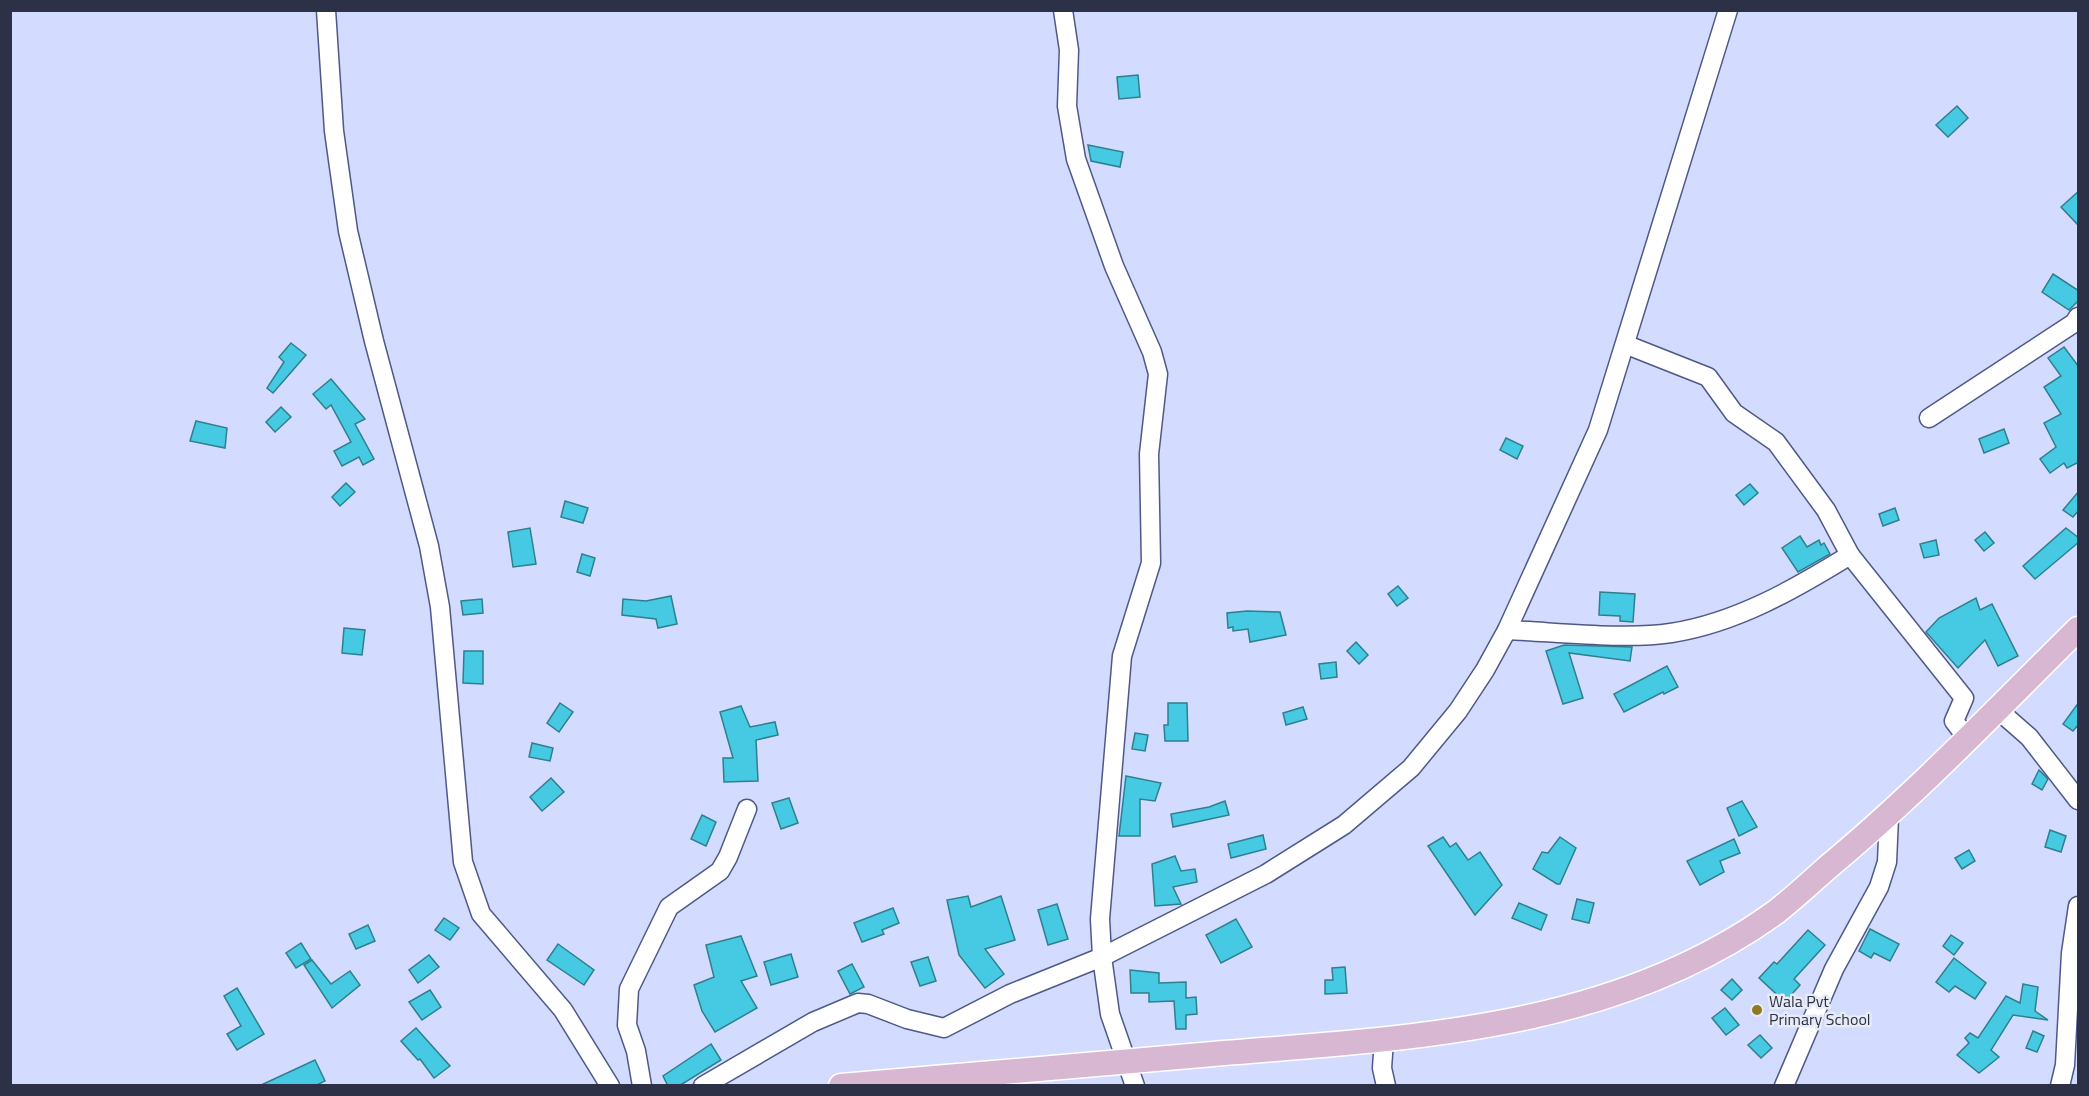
<svg xmlns="http://www.w3.org/2000/svg" width="2089" height="1096" font-family="'Titillium Web',sans-serif">
<rect width="100%" height="100%" fill="#d3dcfe"/>
<g fill="#46cae4" stroke="#2f7f8e" stroke-width="1.5">
<polygon points="1138,75 1140,97 1119,99 1117,77"/>
<polygon points="1957,106 1968,118 1948,137 1936,125"/>
<polygon points="1088,145 1123,152 1120,167 1091,161"/>
<polygon points="2079,191 2079,226 2061,207"/>
<polygon points="2053,274 2079,291 2079,300 2069,310 2042,292"/>
<polygon points="291,343 306,355 273,393 267,388 284,362 279,357"/>
<polygon points="2064,347 2079,367 2079,462 2067,468 2064,463 2050,473 2040,459 2056,447 2044,423 2061,414 2044,387 2061,376 2048,358"/>
<polygon points="331,379 365,419 355,424 374,459 363,465 359,457 342,466 334,451 351,442 331,405 326,409 313,394"/>
<polygon points="281,407 291,417 275,432 266,422"/>
<polygon points="196,421 227,428 225,448 190,441"/>
<polygon points="2004,429 2009,443 1984,453 1979,439"/>
<polygon points="1506,438 1523,446 1517,459 1500,450"/>
<polygon points="346,483 355,492 340,506 332,497"/>
<polygon points="1750,484 1758,493 1744,505 1736,495"/>
<polygon points="2079,491 2079,510 2073,517 2063,510"/>
<polygon points="565,501 588,508 583,523 561,517"/>
<polygon points="1895,508 1899,520 1883,526 1879,514"/>
<polygon points="530,528 536,564 513,567 508,532"/>
<polygon points="2066,528 2079,538 2079,542 2035,579 2023,566"/>
<polygon points="1985,532 1994,543 1984,551 1975,540"/>
<polygon points="1800,536 1807,547 1819,540 1821,545 1824,543 1830,554 1798,572 1782,548"/>
<polygon points="1936,540 1939,555 1924,558 1920,544"/>
<polygon points="582,554 595,558 590,576 577,572"/>
<polygon points="1398,586 1408,598 1397,606 1388,594"/>
<polygon points="1600,592 1635,594 1633,622 1620,621 1620,616 1599,615"/>
<polygon points="671,596 677,624 658,628 656,619 622,615 623,599 646,601"/>
<polygon points="1976,598 1980,610 1992,604 2018,656 1998,666 1985,640 1958,668 1926,632 1939,618"/>
<polygon points="482,599 483,613 463,615 461,601"/>
<polygon points="1247,611 1280,612 1286,635 1250,642 1248,629 1233,631 1233,627 1228,628 1227,613"/>
<polygon points="344,628 365,630 362,655 342,653"/>
<polygon points="1356,642 1368,655 1359,664 1347,651"/>
<polygon points="1564,645 1632,647 1630,661 1569,653 1583,698 1563,704 1546,651"/>
<polygon points="464,651 483,651 483,684 463,683"/>
<polygon points="1336,662 1337,677 1321,679 1319,664"/>
<polygon points="1667,666 1678,687 1664,694 1663,692 1624,712 1614,694"/>
<polygon points="2079,702 2079,724 2073,731 2063,724"/>
<polygon points="560,703 573,712 559,732 547,723"/>
<polygon points="1168,703 1187,703 1188,741 1165,741 1164,725 1168,725"/>
<polygon points="741,706 750,727 775,722 778,735 756,740 758,781 724,782 723,758 733,758 720,712"/>
<polygon points="1303,707 1307,719 1286,725 1283,713"/>
<polygon points="1135,733 1148,735 1145,751 1132,749"/>
<polygon points="532,743 553,748 550,761 529,757"/>
<polygon points="2039,770 2048,779 2042,790 2032,784"/>
<polygon points="1126,776 1161,783 1155,801 1140,799 1140,836 1119,836"/>
<polygon points="551,778 564,792 542,811 530,797"/>
<polygon points="789,798 798,823 781,829 772,803"/>
<polygon points="1225,801 1229,815 1173,827 1171,814 1209,807"/>
<polygon points="1742,801 1757,827 1739,836 1727,808"/>
<polygon points="702,815 716,822 706,846 691,839"/>
<polygon points="2050,830 2066,836 2061,852 2045,847"/>
<polygon points="1263,835 1266,849 1231,858 1228,844"/>
<polygon points="1443,837 1450,847 1456,843 1468,860 1480,852 1502,885 1475,915 1428,846"/>
<polygon points="1560,837 1576,848 1560,884 1557,884 1533,869 1542,852 1548,853"/>
<polygon points="1734,839 1740,853 1720,861 1724,872 1700,885 1687,861"/>
<polygon points="1969,850 1975,861 1962,869 1955,858"/>
<polygon points="1175,856 1181,871 1195,869 1197,882 1173,887 1181,904 1155,906 1152,864"/>
<polygon points="968,896 971,907 1001,896 1015,940 985,949 1004,974 985,988 959,955 947,900"/>
<polygon points="1577,899 1594,903 1589,923 1572,919"/>
<polygon points="1519,903 1547,915 1541,930 1512,918"/>
<polygon points="1057,904 1068,939 1048,945 1038,910"/>
<polygon points="893,908 899,923 882,930 884,934 862,942 854,923"/>
<polygon points="444,918 459,928 450,940 435,930"/>
<polygon points="1236,919 1252,947 1221,963 1206,935"/>
<polygon points="368,925 375,941 356,949 349,934"/>
<polygon points="1870,929 1899,944 1890,961 1874,953 1871,958 1859,951"/>
<polygon points="1808,930 1825,945 1794,979 1800,985 1785,1002 1759,978 1774,962 1777,964"/>
<polygon points="1951,935 1963,943 1954,955 1943,946"/>
<polygon points="741,936 757,976 741,981 757,1008 715,1032 702,1011 694,985 714,977 706,945"/>
<polygon points="301,943 311,959 296,968 286,953"/>
<polygon points="558,944 594,970 584,985 547,960"/>
<polygon points="791,954 798,977 771,985 764,962"/>
<polygon points="429,955 439,967 418,983 409,970"/>
<polygon points="928,957 936,981 920,986 911,962"/>
<polygon points="1954,958 1986,983 1975,999 1955,986 1949,992 1936,982"/>
<polygon points="312,960 331,984 350,971 360,985 332,1008 304,965"/>
<polygon points="852,964 864,987 850,994 838,971"/>
<polygon points="1345,967 1347,993 1325,994 1325,980 1333,980 1332,968"/>
<polygon points="1130,970 1159,973 1159,983 1186,982 1186,998 1196,997 1197,1014 1186,1015 1186,1029 1176,1029 1174,1001 1149,1002 1149,993 1131,993"/>
<polygon points="1732,979 1742,990 1732,1000 1721,990"/>
<polygon points="2023,984 2038,987 2035,1011 2048,1020 2013,1015 1991,1050 1999,1057 1979,1073 1957,1055 1969,1043 1965,1038 1970,1033 1978,1038 2006,996 2020,1003"/>
<polygon points="237,988 264,1034 237,1050 227,1034 241,1026 224,996"/>
<polygon points="430,990 441,1007 422,1020 409,1002"/>
<polygon points="1725,1008 1739,1025 1726,1035 1712,1018"/>
<polygon points="416,1028 450,1066 434,1078 420,1059 418,1060 401,1041"/>
<polygon points="2033,1031 2044,1036 2037,1052 2026,1048"/>
<polygon points="1760,1035 1772,1048 1761,1058 1748,1045"/>
<polygon points="711,1044 721,1060 679,1086 668,1086 663,1076"/>
<polygon points="315,1060 325,1081 315,1086 259,1086"/>
</g>
<g fill="none" stroke-linecap="round" stroke-linejoin="round">
<g stroke="#4e5989" stroke-width="21">
<g id="minor">
<polyline points="326,10 334,131 348,231 374,341 429,546 440,607 463,862 481,914 563,1010 610,1086"/>
<polyline points="1627,345 1708,377 1734,413 1776,442 1826,510 1850,555 1964,698 1954,721 1967,738"/>
<polyline points="1929,418 2074,323 2078,317"/>
<path d="M1507,630C1556,632 1625,640 1671,633C1736,623 1795,589 1850,555"/>
<polyline points="1997,709 2029,737 2078,800"/>
<polyline points="1384,1040 1382,1068 1386,1086"/>
<polyline points="642,1086 636,1051 627,1025 629,989 669,907 720,871 728,857 747,809"/>
<polyline points="703,1086 813,1022 858,1003 868,1004 907,1019 944,1028 1010,994 1102,957 1100,919 1122,656 1151,563 1149,454 1158,374 1152,352 1114,266 1076,159 1067,106 1069,50 1063,10"/>
<polyline points="1135,1086 1110,1014 1102,957 1266,874 1344,825 1411,768 1458,711 1485,670 1507,630 1598,430 1728,10"/>
<polyline points="1784,1086 1834,969 1879,887 1887,862 1889,817"/>
<polyline points="2060,1086 2065,1065 2071,953 2078,906"/>
</g>
</g>
<g stroke="#fff" stroke-width="27">
<path id="major" d="M841,1086C965,1076 1089,1065 1213,1054C1407,1038 1612,1031 1776,912C1794,898 1811,882 1828,867C1917,793 1996,710 2078,629"/>
</g>
<use href="#minor" stroke="#fff" stroke-width="18"/>
<use href="#major" stroke="#d8b7d2" stroke-width="24"/>
</g>
<circle fill="#91791f" stroke="#e7ebf6" stroke-width="2" cx="1757" cy="1010" r="6"/>
<g text-anchor="middle" stroke-width="5" stroke-linejoin="round" paint-order="stroke">
<g font-size="16" fill="#2c3147" stroke="#e7ebf6" text-anchor="start">
<text x="1769" y="1007">Wala Pvt<tspan x="1769" dy="18">Primary School</tspan></text>
</g>
</g>
<rect width="2089" height="1096" fill="none" stroke="#2c3147" stroke-width="24"/>
</svg>
